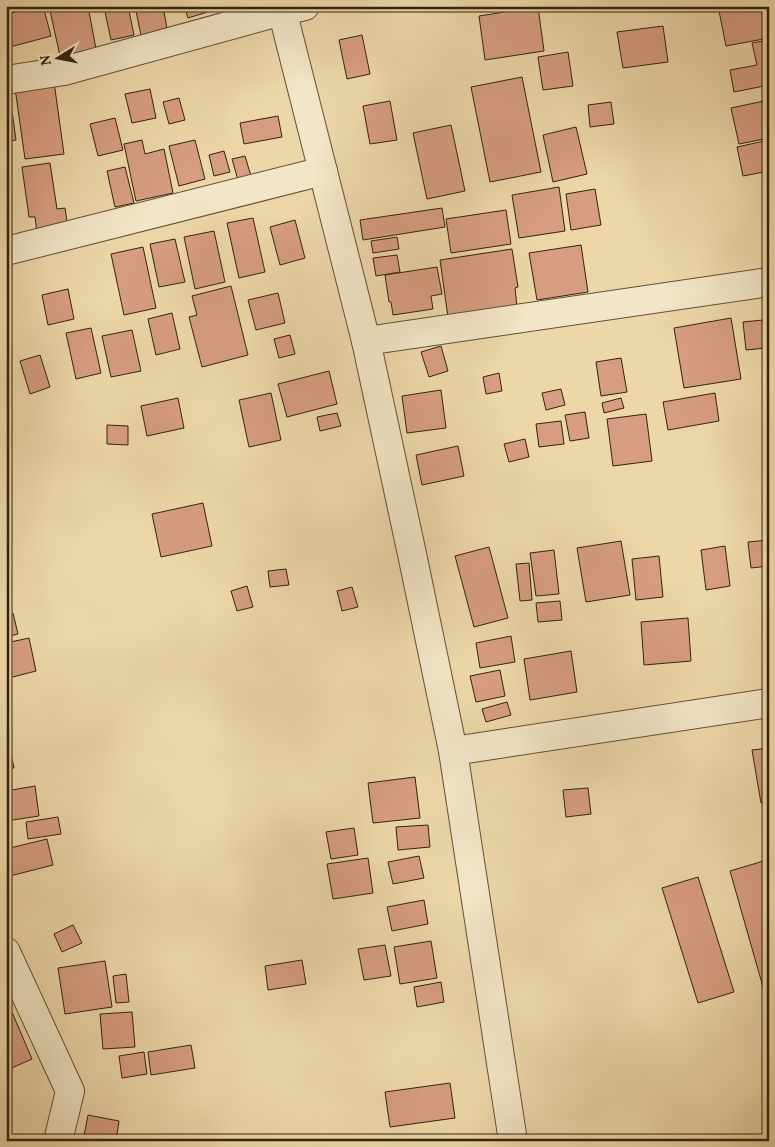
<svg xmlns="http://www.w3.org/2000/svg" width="775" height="1147" font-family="Vollkorn,serif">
<rect width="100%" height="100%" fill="#edd7a9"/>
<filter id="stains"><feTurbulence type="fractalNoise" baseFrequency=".004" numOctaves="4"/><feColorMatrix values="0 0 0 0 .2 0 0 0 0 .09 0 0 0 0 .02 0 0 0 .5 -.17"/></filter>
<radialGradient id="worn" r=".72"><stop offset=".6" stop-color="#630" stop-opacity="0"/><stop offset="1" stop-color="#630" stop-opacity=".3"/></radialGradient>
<g fill="#d79d82" stroke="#32230f">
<polygon points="38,6 43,6 51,36 10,47 6,30 6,14"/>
<polygon points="49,6 88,6 96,49 60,56"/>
<polygon points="109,6 128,6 134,35 111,40 104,7"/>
<polygon points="135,6 163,6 169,40 143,45"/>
<polygon points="184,6 210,6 211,11 188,18"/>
<polygon points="718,6 769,6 769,38 726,46"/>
<polygon points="538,7 544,51 485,60 479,16"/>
<polygon points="663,26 668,62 623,68 617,32"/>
<polygon points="362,35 370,74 347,79 339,40"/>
<polygon points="769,40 769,73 767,73 769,85 734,92 730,70 757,65 752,43"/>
<polygon points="568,52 573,86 543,90 538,57"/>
<polygon points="522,77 541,172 490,182 471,87"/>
<polygon points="54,82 64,154 25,159 15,88"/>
<polygon points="150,89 156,118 132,123 125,94"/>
<polygon points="179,98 185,120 169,124 163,102"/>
<polygon points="769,100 769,138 739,144 731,108"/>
<polygon points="390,101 397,140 370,144 363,106"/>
<polygon points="611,102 614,124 590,127 588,105"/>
<polygon points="6,104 11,104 16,140 6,142"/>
<polygon points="278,116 282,137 244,144 240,123"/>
<polygon points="115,118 123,150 98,156 90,124"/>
<polygon points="451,125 465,191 427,199 413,133"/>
<polygon points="576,127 587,174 553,182 543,135"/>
<polygon points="142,140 145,154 164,149 173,193 136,201 124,144"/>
<polygon points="195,140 205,179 179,186 169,146"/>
<polygon points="769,140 769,171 743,176 737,147"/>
<polygon points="224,151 230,172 214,176 209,155"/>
<polygon points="245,156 251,176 238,180 232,159"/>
<polygon points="50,163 57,209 65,208 68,228 37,233 35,217 29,217 22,167"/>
<polygon points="125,167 134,203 115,207 107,171"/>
<polygon points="559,187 565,231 519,238 512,195"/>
<polygon points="595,189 601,225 571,230 566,194"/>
<polygon points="6,190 8,190 12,210 6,212"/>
<polygon points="442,208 445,227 363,240 360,220"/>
<polygon points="506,210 511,244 451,253 446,219"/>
<polygon points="253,218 265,272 239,278 227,223"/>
<polygon points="295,220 305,258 280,265 270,227"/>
<polygon points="214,231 225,282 195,289 184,237"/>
<polygon points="397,237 399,249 373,253 371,241"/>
<polygon points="175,239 185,282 159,287 150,244"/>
<polygon points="581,245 588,292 537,300 529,253"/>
<polygon points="143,247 156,308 124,315 111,254"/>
<polygon points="512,249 518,287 515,288 517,307 448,317 440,260"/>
<polygon points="397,255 400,272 376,276 373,258"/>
<polygon points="437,267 442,294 431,296 433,309 393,315 391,302 389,302 385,275"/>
<polygon points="231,286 248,355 202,367 189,317 197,315 192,296"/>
<polygon points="68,289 74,319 48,325 42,295"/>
<polygon points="278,293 285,323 256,330 248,300"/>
<polygon points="172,313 180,349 156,355 148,319"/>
<polygon points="731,318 741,379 684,388 674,328"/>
<polygon points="763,320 766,348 746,350 743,322"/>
<polygon points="91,328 101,373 76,379 66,333"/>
<polygon points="132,330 141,371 111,377 102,336"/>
<polygon points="290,335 295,354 279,358 274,339"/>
<polygon points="441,346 448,371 429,377 421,352"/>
<polygon points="40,355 50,387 30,394 20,361"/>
<polygon points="621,358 627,392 601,396 596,362"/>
<polygon points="329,371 337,404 287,417 278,384"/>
<polygon points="499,373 502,391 486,394 483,377"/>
<polygon points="561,389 565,405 546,410 542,393"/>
<polygon points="441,390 446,428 407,433 402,396"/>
<polygon points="271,393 281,440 249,447 239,400"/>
<polygon points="715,393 719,421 668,430 663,402"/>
<polygon points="178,398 184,428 147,436 141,406"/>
<polygon points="621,398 624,408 604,413 602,403"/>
<polygon points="585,412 589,438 570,441 565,415"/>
<polygon points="337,413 341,426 320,431 317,417"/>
<polygon points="646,414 652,461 613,466 607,419"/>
<polygon points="561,421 564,444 539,447 536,424"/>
<polygon points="107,425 128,426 128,445 107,444"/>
<polygon points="525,439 529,457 509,462 504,444"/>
<polygon points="458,446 464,476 422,485 416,455"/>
<polygon points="203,503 212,546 161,557 152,514"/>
<polygon points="769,540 769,566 751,568 748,542"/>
<polygon points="621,541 630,595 586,602 577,548"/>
<polygon points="725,546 730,586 706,590 701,550"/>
<polygon points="489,547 508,618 474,627 455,556"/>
<polygon points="554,550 559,594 536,596 530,553"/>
<polygon points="659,556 663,597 636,600 632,559"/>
<polygon points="529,563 532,600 520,601 516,564"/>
<polygon points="286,569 289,585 270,587 268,571"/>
<polygon points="247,586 253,607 237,611 231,591"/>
<polygon points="352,587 358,607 342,611 337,591"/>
<polygon points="560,601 562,620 538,622 536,603"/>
<polygon points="13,613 18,634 6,637 6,614"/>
<polygon points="688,618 691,661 644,665 641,622"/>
<polygon points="511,636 515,662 480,668 476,643"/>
<polygon points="29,638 36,671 9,678 6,665 6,643"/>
<polygon points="571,651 577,692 530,700 524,659"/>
<polygon points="500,670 505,696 476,702 470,676"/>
<polygon points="507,702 511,715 486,722 482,709"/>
<polygon points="9,744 14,768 6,769 6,745"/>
<polygon points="769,748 769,802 761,803 752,750"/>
<polygon points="415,777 420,818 373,823 368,783"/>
<polygon points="35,786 39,816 6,821 6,791"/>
<polygon points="588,788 591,814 566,817 563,790"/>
<polygon points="58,817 61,834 28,839 26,822"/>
<polygon points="428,825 430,847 398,850 396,827"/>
<polygon points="354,828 358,855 331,859 326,832"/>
<polygon points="47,839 53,865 10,876 6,861 6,849"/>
<polygon points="419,856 424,878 393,884 388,862"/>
<polygon points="368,858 373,893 333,899 327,864"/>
<polygon points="767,860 769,867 769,986 763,987 730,871"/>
<polygon points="698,877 734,992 698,1003 662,888"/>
<polygon points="424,900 428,924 392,931 387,907"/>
<polygon points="73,925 82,943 62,952 54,934"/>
<polygon points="431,941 437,978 400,984 394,947"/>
<polygon points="385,945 391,976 364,980 358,949"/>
<polygon points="302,960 306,984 268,990 265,966"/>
<polygon points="105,961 112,1007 65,1014 58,968"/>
<polygon points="126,974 129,1002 116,1003 113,976"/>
<polygon points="441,982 444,1002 417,1007 414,987"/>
<polygon points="6,998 32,1059 7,1070 6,1068"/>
<polygon points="132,1012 135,1047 103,1049 100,1014"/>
<polygon points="191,1045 195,1068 151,1075 148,1052"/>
<polygon points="144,1052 147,1074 122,1078 119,1056"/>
<polygon points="450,1083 455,1118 390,1127 385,1092"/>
<polygon points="88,1115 119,1121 116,1141 83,1141"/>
</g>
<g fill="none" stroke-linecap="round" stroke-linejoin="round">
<g stroke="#615036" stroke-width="30">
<g id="minor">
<polyline points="281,6 366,341 412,554 453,751 513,1141"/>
<polyline points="6,80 64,71 282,11 305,6"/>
<polyline points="6,251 323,171"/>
<polyline points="366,341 769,282"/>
<polyline points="453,751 769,703"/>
<polyline points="6,952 70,1091 58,1141"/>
</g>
</g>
<use href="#minor" stroke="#f3e5c7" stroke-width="28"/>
</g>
<rect width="775" height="1147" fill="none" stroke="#edd7a9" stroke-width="25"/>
<rect x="8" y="8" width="760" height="1132" fill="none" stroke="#32230f" stroke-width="2.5"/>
<rect x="12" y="12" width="750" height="1122" fill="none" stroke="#32230f"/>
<g transform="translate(58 58) rotate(260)" stroke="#f3e5c7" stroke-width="4" paint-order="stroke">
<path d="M0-4L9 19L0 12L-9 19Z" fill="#32230f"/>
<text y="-8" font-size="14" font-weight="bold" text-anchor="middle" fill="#32230f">N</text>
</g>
<rect width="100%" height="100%" filter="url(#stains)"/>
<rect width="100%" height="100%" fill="url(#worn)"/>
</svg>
